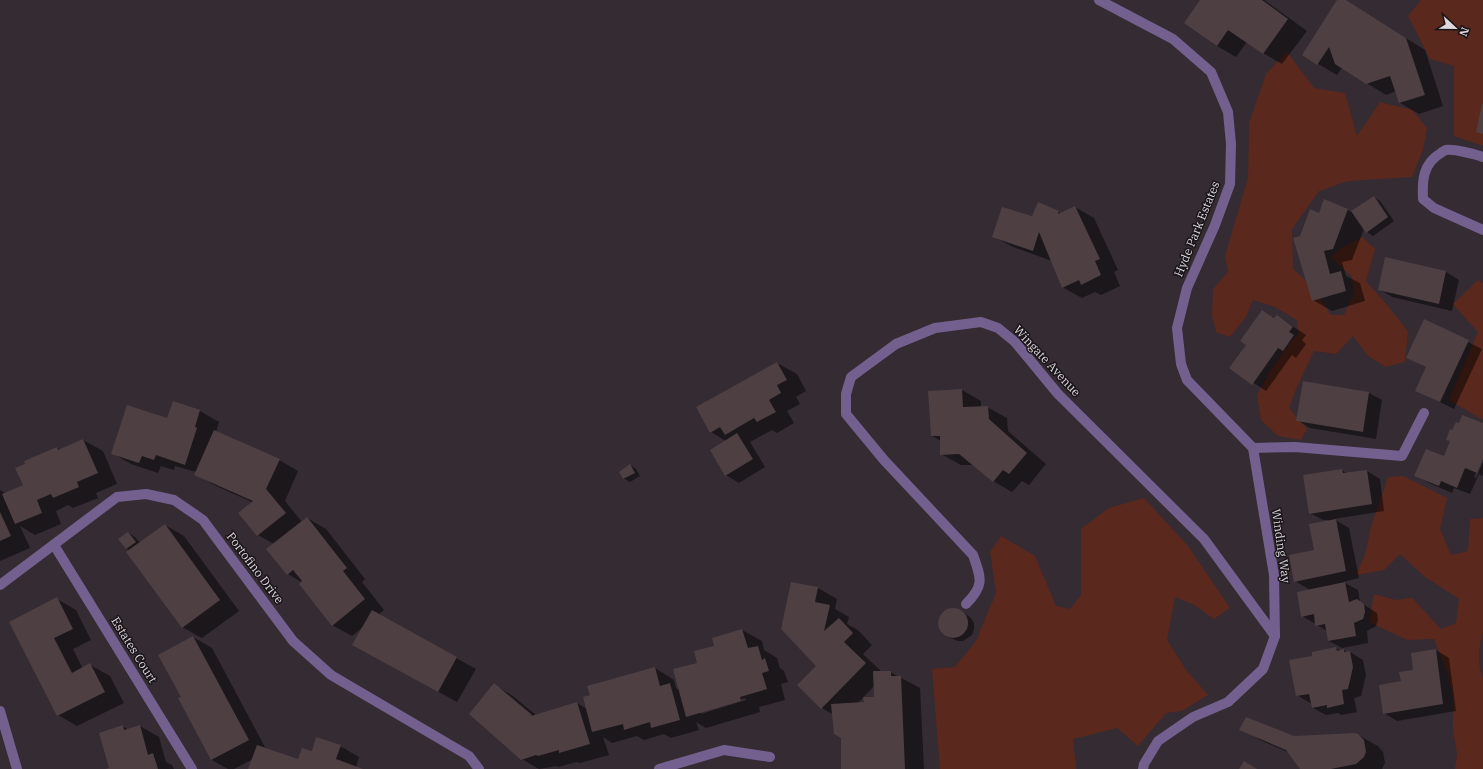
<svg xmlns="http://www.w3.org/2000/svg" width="1483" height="769" font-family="'IBM Plex Serif',serif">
<rect width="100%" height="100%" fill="#352b33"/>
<g fill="#5b281d">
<polygon points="1421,0 1483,0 1483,146 1454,136 1454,66 1430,59 1408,16"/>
<polygon points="1287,52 1314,88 1345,93 1357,136 1380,102 1412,110 1427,128 1423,150 1412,177 1348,181 1319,191 1292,229 1293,269 1313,287 1331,315 1344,315 1354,295 1352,277 1331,257 1340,249 1362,237 1375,249 1366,281 1382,299 1408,331 1405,362 1386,367 1368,356 1353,336 1336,354 1314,351 1296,389 1289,408 1307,429 1301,440 1278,436 1261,420 1257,395 1272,368 1298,333 1297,320 1275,307 1253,300 1246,317 1230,337 1216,332 1212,316 1213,289 1228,272 1225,256 1248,178 1249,123 1266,74"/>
<polygon points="1478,280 1483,283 1483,420 1449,400 1478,332 1453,304"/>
<path d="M1403,476L1447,498L1440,529L1451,555L1468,551L1470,519L1483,518V633C1478,647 1477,664 1483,678V769H1455L1457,754L1453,730V697L1447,671L1434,639L1407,640L1369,622L1374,594L1396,600L1412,598L1441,629L1456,623L1459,599L1424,576L1400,554L1384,570L1356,575L1365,555L1371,527L1388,477Z"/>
<polygon points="1144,498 1188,546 1230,608 1214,619 1194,605 1175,597 1167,640 1186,670 1208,695 1182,711 1166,713 1138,746 1117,728 1073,739 1076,769 940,769 932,669 955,667 976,641 996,593 990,552 1001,536 1035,556 1056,606 1070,609 1081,595 1081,529 1109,508"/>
</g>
<g fill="#0007" fill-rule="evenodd">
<polygon points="1201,0 1264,0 1307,31 1282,64 1263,53 1247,42 1236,57 1217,46"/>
<polygon points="1338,0 1345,0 1425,50 1443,106 1419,114 1400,103 1396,91 1386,95 1342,68 1337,75 1303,55"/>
<polygon points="1374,197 1380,201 1394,221 1373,236 1367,232 1364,229 1352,260 1342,262 1346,276 1360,283 1365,301 1332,311 1313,300 1301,237 1319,214 1325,200 1352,212"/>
<polygon points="1038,203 1061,213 1075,207 1094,218 1118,270 1114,272 1120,286 1101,295 1095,292 1082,298 1062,287 1052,261 1013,247 993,236 1033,217"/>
<polygon points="1386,258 1446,272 1459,280 1452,311 1392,297 1379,289"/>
<polygon points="1262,311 1275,318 1277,316 1306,335 1302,340 1306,344 1296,358 1292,355 1266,391 1231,368 1247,345"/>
<polygon points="1425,321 1482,349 1454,409 1416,390 1427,368 1407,357"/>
<polygon points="777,363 797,374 806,391 796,397 800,404 787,411 794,423 777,433 772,430 750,442 765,467 739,483 726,475 726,441 711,432"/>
<polygon points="962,390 981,401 981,407 987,407 1007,418 1008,431 1046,464 1029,485 1022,481 1012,492 993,481 974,465 961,465 941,454 941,441 932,436"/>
<polygon points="1369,393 1382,400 1376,439 1310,428 1297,420"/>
<polygon points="173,402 200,411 219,422 216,432 279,460 298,471 285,501 302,522 307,518 326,529 365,579 362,582 384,610 378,615 476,669 457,702 373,656 363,627 352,636 332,625 303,583 288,574 274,544 258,535 252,502 214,485 195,474 196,472 175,466 174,470 161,466 158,473 131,464 112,453 168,420"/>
<polygon points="1483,424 1483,457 1474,477 1476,478 1483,462 1483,476 1479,474 1470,494 1454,488 1452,493 1429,483 1416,475 1444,457"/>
<polygon points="83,440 103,451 117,484 96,493 98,498 73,508 68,505 56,511 61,524 35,535 20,526 30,548 0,561 0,490 5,493 24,485 57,448 60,450"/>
<polygon points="630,465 636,469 640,476 630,482 623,478"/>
<polygon points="1342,470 1348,474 1367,471 1380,479 1384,511 1334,519 1349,528 1359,578 1343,582 1358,590 1360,602 1377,613 1378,620 1376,626 1367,631 1368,643 1342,648 1329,641 1327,631 1302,616 1310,590 1295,581 1315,550 1328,521 1328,520 1323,520 1310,513"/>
<polygon points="165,525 184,536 239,611 202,638 182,627 130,551 127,549 128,533 135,537 140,543"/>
<path d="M818,588L837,599L835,609L849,617L847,624L858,630L872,645L863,654L882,672H890L920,688L924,769H842V738L834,715L822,708L798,685L817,666L782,629ZM875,685V698L865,703L857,704Z"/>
<polygon points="57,599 76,610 91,640 73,649 83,669 90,665 110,676 124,703 77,726 58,715 11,623"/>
<polygon points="955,608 967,615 971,618 974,623 974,629 972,635 963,641 958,641 945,636 941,632 939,627 938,621 940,615 944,611"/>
<path d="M742,630L762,641L764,650L777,658L780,668L784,671L788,682L781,684L785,700L759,707L760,712L706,728L696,722L699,730L671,738L664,734L644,740L637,736L612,743L603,737L609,755L580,763L576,762L558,767L556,766L539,769L522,759L494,685L513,696L537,716L577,703L587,709L655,668L674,680L676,688L679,690L698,663L715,646ZM745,698L746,700L701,714V712Z"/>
<polygon points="193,637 212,648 266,749 299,761 312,752 340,746 359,757 356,767 361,769 249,769 253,759 234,769 228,769 212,760 180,699 182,698"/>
<polygon points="1336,648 1341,651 1344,650 1348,653 1350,652 1363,660 1366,675 1361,696 1354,698 1357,712 1341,715 1338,713 1326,715 1313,708 1312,703 1310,703 1297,695 1314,657"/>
<polygon points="1436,650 1449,658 1456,711 1397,721 1384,713 1402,682 1415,670 1412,654"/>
<polygon points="123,726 128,730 140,726 159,737 166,762 172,765 174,769 107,769 110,768"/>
<polygon points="1241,729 1294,737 1358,735 1378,746 1383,752 1385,763 1382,769 1302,769 1290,753 1260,740"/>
</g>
<g fill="#4e3f43">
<polygon points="1200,0 1262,0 1288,19 1263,54 1228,30 1217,46 1184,23"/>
<polygon points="1337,0 1346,0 1406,38 1425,95 1399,103 1390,76 1366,84 1335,64 1329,47 1317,65 1302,55"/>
<polygon points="1482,104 1483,104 1483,134 1476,132"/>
<polygon points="1374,196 1388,217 1366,233 1351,211"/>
<polygon points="1324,199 1348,209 1333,249 1324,251 1330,274 1341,271 1346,291 1312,301 1293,238 1300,236 1310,209 1319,213"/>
<polygon points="1038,202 1059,211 1058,214 1075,206 1100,259 1095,261 1101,275 1081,285 1079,280 1062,288 1039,232 1033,251 992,237 1002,207 1032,216"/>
<polygon points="1385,257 1446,271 1439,304 1378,290"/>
<polygon points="1262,310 1274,318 1277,315 1293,327 1289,332 1294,335 1283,351 1278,348 1252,385 1229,368 1246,345 1240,341"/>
<polygon points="1424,319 1469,340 1440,402 1415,391 1426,367 1406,358"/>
<polygon points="777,362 787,380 777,385 781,393 769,400 776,412 757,422 754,418 725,435 720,427 710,433 696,407"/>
<polygon points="1303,381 1369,392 1363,432 1296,421"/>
<polygon points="962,389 963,407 988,406 989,419 1027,453 1009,474 1003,470 993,482 959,454 940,455 940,436 931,436 928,391"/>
<polygon points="173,401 200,410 195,427 197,428 185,465 156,455 154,460 142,456 139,463 111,454 127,405 167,418"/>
<polygon points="1462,415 1483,423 1483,459 1477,473 1465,468 1457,488 1441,481 1439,486 1414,476 1426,449 1444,456 1450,441 1446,440 1450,429 1452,430 1456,422 1459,423"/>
<polygon points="214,430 280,459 266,489 286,513 257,536 238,513 253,501 194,475"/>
<polygon points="737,433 753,459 725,476 710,450"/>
<polygon points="83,439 98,473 77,482 79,487 53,498 51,494 37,500 42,513 15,524 2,494 23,485 15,468 25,464 24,461 57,447 58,450"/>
<polygon points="630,464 635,473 623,479 619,472"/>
<polygon points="1342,469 1343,473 1367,470 1372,504 1309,514 1303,475"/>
<polygon points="0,512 11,536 0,541"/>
<polygon points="307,517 347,568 343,571 365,599 332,626 299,584 302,581 293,570 287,575 266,549"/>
<polygon points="1336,519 1346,571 1294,582 1289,555 1314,550 1309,524"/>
<polygon points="165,524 220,600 182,628 126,552"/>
<polygon points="128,532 136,542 126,549 118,539"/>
<polygon points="791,582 818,587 815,602 830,605 824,631 839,618 853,633 844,642 866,663 821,709 797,685 816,666 781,629"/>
<polygon points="1345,582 1349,602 1357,599 1364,604 1365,612 1363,619 1354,623 1356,636 1328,641 1325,624 1315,626 1314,614 1301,617 1297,592"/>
<polygon points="57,597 73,629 54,638 72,673 90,663 105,692 57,716 9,622"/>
<circle cx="953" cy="623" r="15"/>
<polygon points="372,610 457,657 438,692 352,645"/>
<polygon points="742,629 748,648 758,646 762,660 765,658 769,671 762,673 767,689 740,697 741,701 686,717 673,669 697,663 694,651 714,646 712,638"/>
<polygon points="193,636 249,740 211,760 178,698 181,697 158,655"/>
<polygon points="1336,647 1337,651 1344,649 1344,652 1350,651 1353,667 1348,689 1342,690 1344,704 1327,708 1327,705 1312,708 1309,694 1296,696 1289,660 1312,656 1312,652"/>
<polygon points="1436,649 1443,704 1383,714 1379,685 1401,681 1399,672 1413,670 1411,653"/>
<polygon points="655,667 660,686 670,683 680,720 651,728 650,722 624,730 623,724 592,732 583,697 590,695 587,686"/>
<polygon points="873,671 891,671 891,676 901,676 905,769 841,769 841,738 834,734 831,704 864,702 863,697 874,697"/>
<polygon points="494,683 532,715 531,716 577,702 590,744 559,753 559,750 538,756 536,755 521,760 469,714"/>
<polygon points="1246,717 1294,736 1355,733 1358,734 1364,740 1366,752 1364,757 1356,764 1331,769 1300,769 1286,750 1239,730"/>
<polygon points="123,725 124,730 140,725 148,755 153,753 158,769 105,769 109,768 99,733"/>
<polygon points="316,737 341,745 336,759 363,769 248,769 257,745 298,759 302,748 312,751"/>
<polygon points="1244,761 1257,769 1239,769"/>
</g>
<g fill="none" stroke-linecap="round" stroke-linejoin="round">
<g stroke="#74608f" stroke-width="10">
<polyline points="1099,0 1173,39 1211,72 1228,112 1231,144 1230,184 1215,225 1187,288 1177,328 1181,364 1187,380 1253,448 1274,575 1275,636 1263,669 1228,702 1193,717 1158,741 1144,764 1143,769"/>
<path d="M1483,157C1475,154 1454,149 1446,150C1444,151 1442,152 1441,153C1423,163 1422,181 1423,199L1434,208L1483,230"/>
<polyline points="1253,448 1295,447 1402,456 1424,413"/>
<polyline points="54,545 192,769"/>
<polyline points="0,585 117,497 146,494 174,500 203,520 293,641 331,675 469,756 479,769"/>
<path d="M966,604C985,585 981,578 973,555L884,460L846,414V394L851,377L896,344L935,328L981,322L998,328L1015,342L1058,394L1204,539L1275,636"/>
<polyline points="0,711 17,769"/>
<polyline points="659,769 724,750 770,757"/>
</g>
</g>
<g text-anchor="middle" stroke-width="3" stroke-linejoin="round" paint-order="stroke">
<g font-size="12" fill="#ded7dc" stroke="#1a1519">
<text transform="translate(1197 229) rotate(-68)" y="4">Hyde Park Estates</text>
<text transform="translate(1047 361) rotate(47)" y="4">Wingate Avenue</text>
<text transform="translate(1281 546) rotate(82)" y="4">Winding Way</text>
<text transform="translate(255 568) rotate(53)" y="4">Portofino Drive</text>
<text transform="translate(134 650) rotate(58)" y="4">Estates Court</text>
</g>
</g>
<g transform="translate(1455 28) rotate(112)" stroke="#1a1519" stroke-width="3" paint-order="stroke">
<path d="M0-3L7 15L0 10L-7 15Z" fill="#ded7dc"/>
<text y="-6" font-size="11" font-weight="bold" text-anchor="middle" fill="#ded7dc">N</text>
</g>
</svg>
